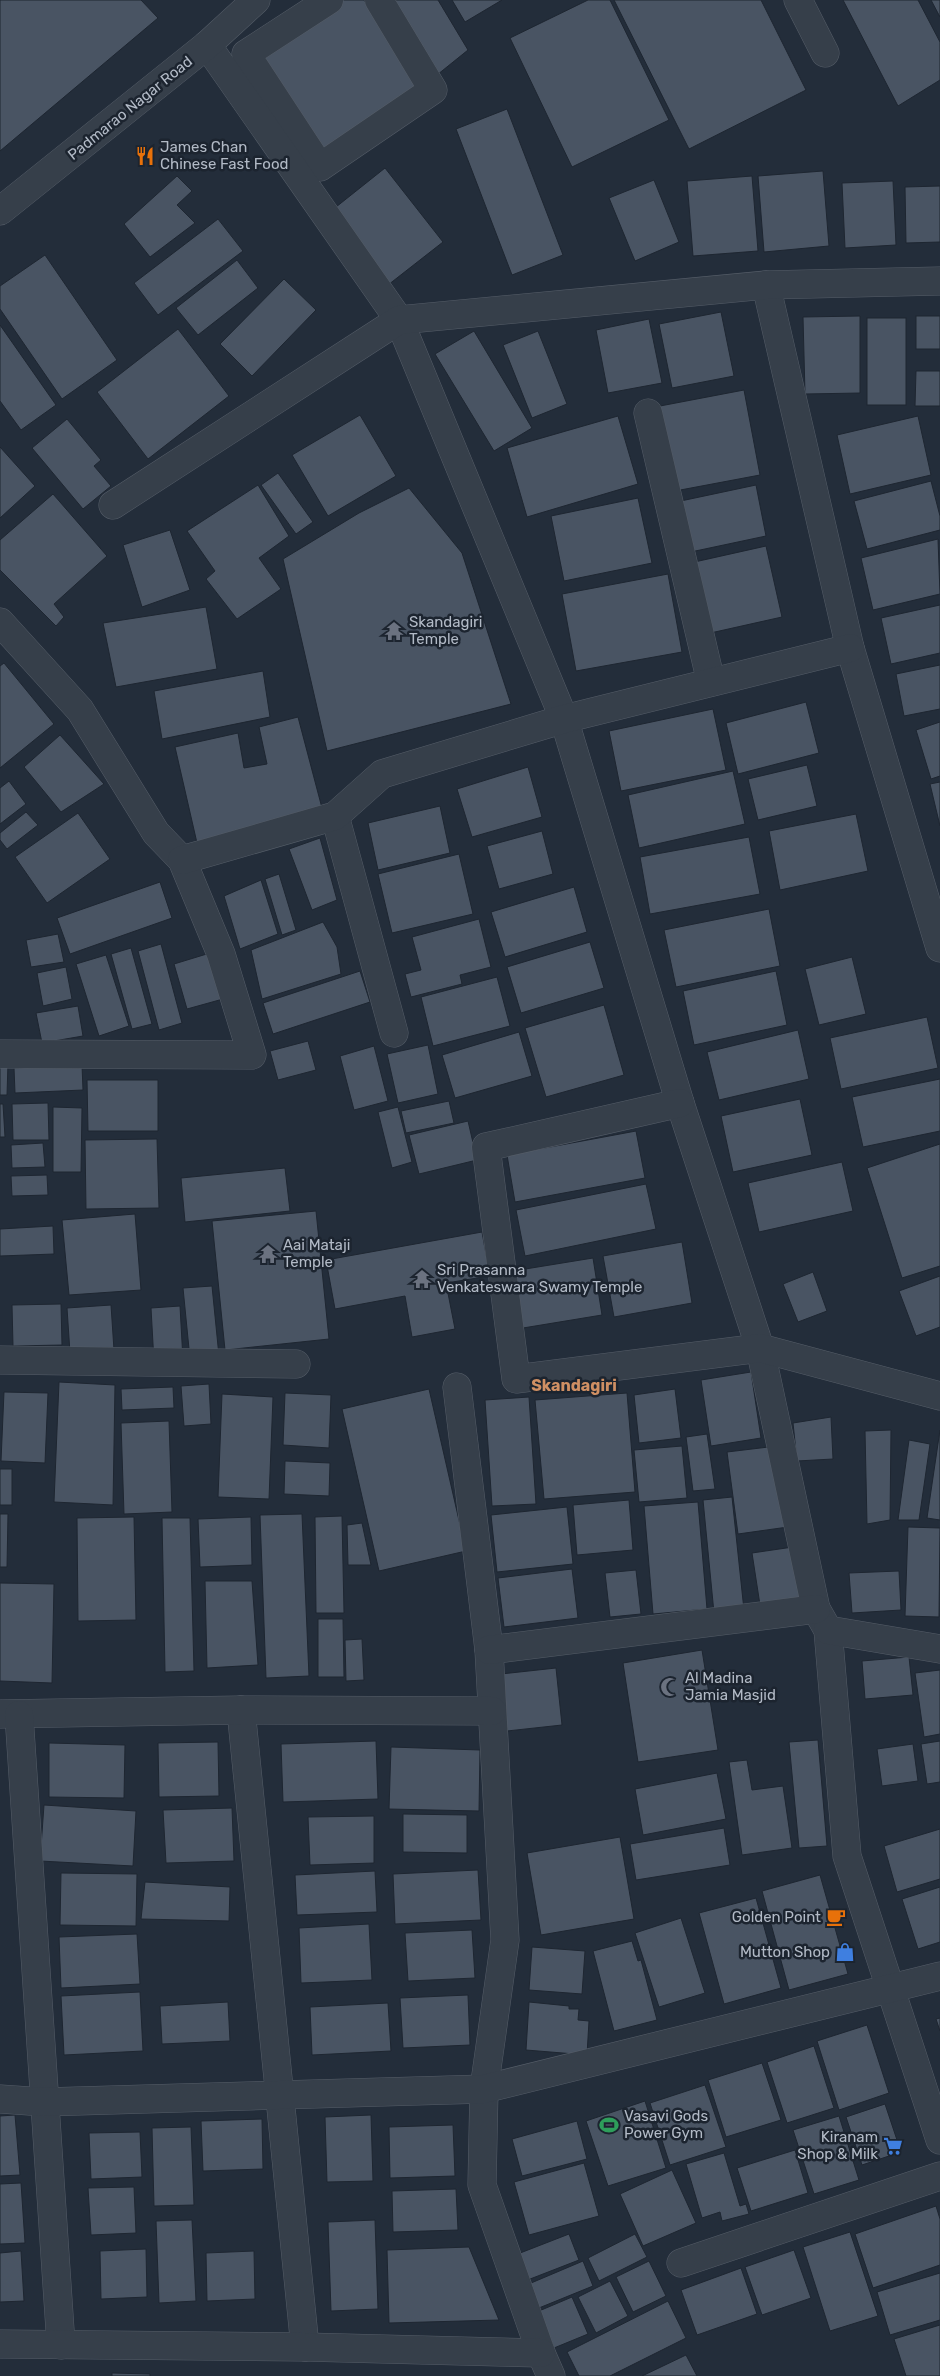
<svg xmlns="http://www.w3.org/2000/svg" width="940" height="2376" font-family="Rubik,sans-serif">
<rect width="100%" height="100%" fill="#232d3a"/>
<g fill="#495463" stroke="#1e2631">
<polygon points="0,0 141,0 158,18 0,151"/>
<polygon points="340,0 364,0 425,90 322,161 253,59"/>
<polygon points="385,0 438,0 468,50 432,79"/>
<polygon points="452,0 502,0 465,22"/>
<polygon points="588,0 610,0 669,120 572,167 510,38"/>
<polygon points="614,0 761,0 806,90 689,149"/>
<polygon points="843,0 918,0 940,42 940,80 898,106"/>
<polygon points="931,0 940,0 940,17"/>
<polygon points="507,109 563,255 512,275 456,129"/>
<polygon points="385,168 443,242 388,285 331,211"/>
<polygon points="823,171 829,246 764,252 758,176"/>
<polygon points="177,176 192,191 177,205 195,223 150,257 124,224"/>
<polygon points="752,176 758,251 693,256 687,181"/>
<polygon points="654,180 679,242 635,261 609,198"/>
<polygon points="893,181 896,245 845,248 842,183"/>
<polygon points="940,186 940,242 906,243 905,187"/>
<polygon points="218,219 243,251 158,315 134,283"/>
<polygon points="45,255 117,360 62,399 0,309 0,286"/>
<polygon points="237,260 258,288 198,335 176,308"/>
<polygon points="284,279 316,310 252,376 220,344"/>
<polygon points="721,312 734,376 672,388 659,324"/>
<polygon points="860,316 860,393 805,394 803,317"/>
<rect x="916" y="316" width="24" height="33"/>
<rect x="867" y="318" width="39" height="87"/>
<polygon points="649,319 662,383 608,393 596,330"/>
<polygon points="0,325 56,405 21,430 0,401"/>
<polygon points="178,329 229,396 148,459 97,392"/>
<polygon points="474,331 532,428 494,451 435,354"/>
<polygon points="538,331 567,404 532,418 503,345"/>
<polygon points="916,371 940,371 940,406 915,406"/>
<polygon points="744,390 760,475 675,491 660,406"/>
<polygon points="360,415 396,476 328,516 292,455"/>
<polygon points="618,416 638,484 527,517 507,448"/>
<polygon points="918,416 931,475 850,494 837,435"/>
<polygon points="67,419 101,460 94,466 111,486 83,509 32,448"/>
<polygon points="0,447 35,486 0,518"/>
<polygon points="278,473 313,522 296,534 261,485"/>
<polygon points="931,481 940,516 940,530 867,549 854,501"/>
<polygon points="258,485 289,536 259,558 281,589 237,619 206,579 215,571 187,531"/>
<polygon points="756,485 766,536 686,553 676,502"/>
<polygon points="409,488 462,553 511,704 327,751 283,559 359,513"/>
<polygon points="53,494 107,556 54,604 64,617 56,626 0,570 0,540"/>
<polygon points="638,498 652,563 564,581 551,516"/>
<polygon points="170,530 190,590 142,607 123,545"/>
<polygon points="938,539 940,594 873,610 861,558"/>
<polygon points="766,546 782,617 706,634 690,563"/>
<polygon points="668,574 682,652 576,671 562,594"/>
<polygon points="940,605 940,653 891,664 881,618"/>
<polygon points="206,607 217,669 116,687 103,623"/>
<polygon points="4,663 54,724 0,768 0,666"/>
<polygon points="940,665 940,709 904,716 896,674"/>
<polygon points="263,671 270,717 162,739 154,691"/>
<polygon points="806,702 819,753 738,774 726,723"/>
<polygon points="713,709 726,770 621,791 609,731"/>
<polygon points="298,717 322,808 197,843 175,747 238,733 244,768 267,764 259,727"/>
<polygon points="940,722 940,776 931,779 916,730"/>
<polygon points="60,735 104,784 61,812 24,767"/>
<polygon points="807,765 817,806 758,820 748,779"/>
<polygon points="528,767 542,817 472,837 457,789"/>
<polygon points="733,771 745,824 639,848 628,795"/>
<polygon points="9,781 26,804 0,824 0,788"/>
<polygon points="940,782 940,826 930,784"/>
<polygon points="440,806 450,853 378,870 368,823"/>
<polygon points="26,812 38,825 7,849 0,840 0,833"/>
<polygon points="78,813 110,859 47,903 15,857"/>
<polygon points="856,814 868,871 780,890 769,831"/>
<polygon points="542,831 553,874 499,889 487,846"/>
<polygon points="749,837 760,894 650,914 640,857"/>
<polygon points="320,838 337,900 312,910 289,849"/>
<polygon points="459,854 473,914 392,933 378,874"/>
<polygon points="279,874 296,930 282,935 265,879"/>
<polygon points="261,880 278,934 240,949 224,896"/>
<polygon points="160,882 172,918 70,954 57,918"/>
<polygon points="574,887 587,932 505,957 491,912"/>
<polygon points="769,909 780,966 676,987 664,930"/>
<polygon points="479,919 491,967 460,975 462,984 411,997 405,974 421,970 412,937"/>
<polygon points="323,922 337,947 341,974 262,999 251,950"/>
<polygon points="58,934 64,962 31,967 26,940"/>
<polygon points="590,942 604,988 521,1013 507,967"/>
<polygon points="161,944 182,1023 159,1030 138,951"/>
<polygon points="131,948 152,1024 132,1029 111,954"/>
<polygon points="210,953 223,999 187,1009 174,964"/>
<polygon points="106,955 129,1026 99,1036 76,964"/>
<polygon points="852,957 866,1014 819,1025 805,969"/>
<polygon points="66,967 72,999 43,1006 37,973"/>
<polygon points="360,971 370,1002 273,1034 263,1003"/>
<polygon points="776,971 787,1025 694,1045 683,991"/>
<polygon points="497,977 510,1026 433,1046 421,997"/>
<polygon points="604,1005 624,1075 546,1097 525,1028"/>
<polygon points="78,1006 83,1036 42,1043 36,1013"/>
<polygon points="927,1017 938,1068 841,1089 830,1038"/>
<polygon points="798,1030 809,1079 719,1100 707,1052"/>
<polygon points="519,1032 532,1076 455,1098 442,1055"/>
<polygon points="308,1041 316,1070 278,1080 270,1051"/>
<polygon points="428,1045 438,1094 398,1103 387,1054"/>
<polygon points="374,1046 388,1101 354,1110 340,1056"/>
<polygon points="0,1063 8,1063 7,1095 0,1095"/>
<polygon points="82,1065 83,1090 15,1093 14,1068"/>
<polygon points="940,1079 940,1131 863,1147 852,1097"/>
<polygon points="87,1080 158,1080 158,1131 88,1131"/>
<polygon points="800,1099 812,1155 733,1172 721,1116"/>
<polygon points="449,1101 454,1123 406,1133 401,1111"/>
<polygon points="48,1103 49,1140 13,1140 12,1104"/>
<polygon points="0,1104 3,1104 5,1137 0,1137"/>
<polygon points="53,1107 82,1108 81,1172 53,1172"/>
<polygon points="398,1107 412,1162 392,1168 378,1112"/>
<polygon points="468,1121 477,1160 419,1174 409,1135"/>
<polygon points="636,1131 645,1178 515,1202 507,1155"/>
<polygon points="157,1139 159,1208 86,1209 85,1140"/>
<polygon points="43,1143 45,1167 12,1168 11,1145"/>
<polygon points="940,1144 940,1266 902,1278 867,1168"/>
<polygon points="842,1162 853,1211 759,1232 748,1183"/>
<polygon points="285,1168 290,1211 185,1222 181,1178"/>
<polygon points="47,1175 48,1195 12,1196 11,1176"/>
<polygon points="646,1184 656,1229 525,1256 516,1210"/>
<polygon points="316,1211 329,1339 225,1350 212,1221"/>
<polygon points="135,1214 141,1290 69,1295 62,1220"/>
<polygon points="53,1226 54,1254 0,1256 0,1229"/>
<polygon points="482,1232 490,1276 446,1283 455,1329 412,1337 405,1296 335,1309 326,1260"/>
<polygon points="682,1242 692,1303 614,1317 603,1256"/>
<polygon points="593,1258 602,1315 523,1328 513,1271"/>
<polygon points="813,1272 827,1311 798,1322 783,1284"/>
<polygon points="940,1276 940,1327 916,1336 899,1291"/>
<polygon points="212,1286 219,1356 190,1359 183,1288"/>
<polygon points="61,1304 62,1345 13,1346 12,1305"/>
<polygon points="111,1305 114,1350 70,1353 67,1308"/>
<polygon points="180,1306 183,1360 154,1362 151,1308"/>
<polygon points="751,1372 761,1438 711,1446 701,1380"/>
<polygon points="59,1382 115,1385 113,1505 54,1502"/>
<polygon points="209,1384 211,1424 184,1426 181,1386"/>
<polygon points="173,1387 174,1408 122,1410 121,1389"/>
<polygon points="429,1389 466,1551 379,1571 342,1409"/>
<polygon points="675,1389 681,1438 639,1443 634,1395"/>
<polygon points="4,1392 48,1393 45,1463 1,1461"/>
<polygon points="285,1393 331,1395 329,1448 283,1445"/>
<polygon points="627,1393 635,1492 544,1499 535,1400"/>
<polygon points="222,1394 273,1397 269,1499 218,1497"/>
<polygon points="529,1397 536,1504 492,1506 485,1400"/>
<polygon points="831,1417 833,1459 797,1461 793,1423"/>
<polygon points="169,1421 172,1512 124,1514 121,1423"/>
<polygon points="891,1430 890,1520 867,1524 865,1431"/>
<polygon points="940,1430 940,1520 927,1518"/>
<polygon points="707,1434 715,1489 693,1491 686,1437"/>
<polygon points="909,1440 930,1444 919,1520 898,1520"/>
<polygon points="682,1446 687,1498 639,1502 634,1450"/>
<polygon points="777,1446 788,1527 738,1534 727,1452"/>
<polygon points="285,1461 330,1463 329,1496 284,1494"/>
<rect x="0" y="1469" width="12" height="36"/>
<polygon points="732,1497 744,1610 714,1613 703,1500"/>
<polygon points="629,1500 633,1550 577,1555 573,1505"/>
<polygon points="698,1502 707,1609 653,1614 644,1506"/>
<polygon points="567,1507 573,1564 497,1572 491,1515"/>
<polygon points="0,1514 8,1514 7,1567 0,1567"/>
<polygon points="302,1514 309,1676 266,1678 260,1515"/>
<polygon points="342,1516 344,1613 316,1613 315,1517"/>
<polygon points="134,1517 136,1620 78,1621 77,1518"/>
<polygon points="251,1517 252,1565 200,1567 198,1519"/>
<polygon points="162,1518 190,1518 194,1671 165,1672"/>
<polygon points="362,1523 371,1565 348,1565 347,1525"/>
<polygon points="908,1527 940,1528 939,1617 905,1616"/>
<polygon points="793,1547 801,1599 760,1605 752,1553"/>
<polygon points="572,1569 578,1618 504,1627 498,1578"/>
<polygon points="636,1570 641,1614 610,1617 605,1573"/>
<polygon points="899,1571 901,1610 852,1613 849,1573"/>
<polygon points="205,1581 252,1581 258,1665 207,1668"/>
<polygon points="0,1583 54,1584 52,1683 0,1681"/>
<polygon points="318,1619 343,1619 344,1677 318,1677"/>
<polygon points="362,1639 364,1680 346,1681 345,1640"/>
<polygon points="702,1650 718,1750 638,1762 623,1663"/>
<polygon points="909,1657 913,1695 865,1699 862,1661"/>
<polygon points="556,1668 562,1725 507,1731 501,1674"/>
<polygon points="940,1670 940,1734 924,1737 915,1673"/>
<polygon points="818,1740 827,1846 799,1848 789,1742"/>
<polygon points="376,1741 378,1799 283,1802 281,1744"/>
<polygon points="940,1741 940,1782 927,1784 921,1744"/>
<polygon points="218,1742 219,1796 159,1797 158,1743"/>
<polygon points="49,1743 125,1745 124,1798 49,1797"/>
<polygon points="913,1744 918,1781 882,1786 877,1749"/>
<polygon points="391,1747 480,1750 479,1811 389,1809"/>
<polygon points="747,1760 752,1790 783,1786 792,1848 742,1855 729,1762"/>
<polygon points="717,1773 726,1819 643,1835 635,1789"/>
<polygon points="44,1805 136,1811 133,1866 40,1861"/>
<polygon points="232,1808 234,1861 166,1863 163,1810"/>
<polygon points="403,1814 467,1815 467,1853 403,1852"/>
<polygon points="374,1816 374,1863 310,1865 308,1817"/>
<polygon points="724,1828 730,1865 636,1880 630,1844"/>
<polygon points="940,1829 940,1879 897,1892 884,1846"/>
<polygon points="620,1837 634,1919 541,1935 527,1853"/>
<polygon points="478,1870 481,1920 395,1924 393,1874"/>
<polygon points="375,1871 377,1912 297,1915 295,1875"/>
<polygon points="61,1873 137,1874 136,1926 60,1925"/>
<polygon points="820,1875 848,1974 789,1990 762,1891"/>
<polygon points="145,1882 230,1887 229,1921 141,1919"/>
<polygon points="940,1887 940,1942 918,1949 902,1899"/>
<polygon points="756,1898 781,1988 724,2004 699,1913"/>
<polygon points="681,1918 705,1993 659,2007 635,1933"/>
<polygon points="369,1924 372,1980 301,1983 299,1928"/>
<polygon points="472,1930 475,1978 408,1981 405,1933"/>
<polygon points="137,1934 140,1984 61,1988 59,1937"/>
<polygon points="632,1941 638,1961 641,1960 657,2020 614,2031 593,1951"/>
<polygon points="532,1947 585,1951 582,1994 529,1990"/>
<polygon points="140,1992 143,2051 64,2055 61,1996"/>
<polygon points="468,1995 470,2045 403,2048 400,1998"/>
<polygon points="228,2002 230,2041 162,2044 160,2006"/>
<polygon points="529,2002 569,2006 569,2009 579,2009 578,2020 589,2021 587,2055 526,2050"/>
<polygon points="388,2003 391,2051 312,2055 310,2007"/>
<polygon points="940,2018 940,2031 936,2019"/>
<polygon points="867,2025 889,2093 839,2110 817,2041"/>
<polygon points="814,2046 834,2108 787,2123 767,2062"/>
<polygon points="762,2063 781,2120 726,2137 708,2080"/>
<polygon points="705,2085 726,2147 670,2165 650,2103"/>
<polygon points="645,2101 666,2168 608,2186 586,2121"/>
<polygon points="885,2104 901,2152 862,2165 846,2117"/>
<polygon points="15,2115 20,2175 0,2176 0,2116"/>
<polygon points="371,2115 373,2181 327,2182 325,2117"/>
<polygon points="839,2116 859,2180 814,2194 793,2130"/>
<polygon points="262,2119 263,2169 203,2171 201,2121"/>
<polygon points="577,2121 587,2159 522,2176 512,2139"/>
<polygon points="453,2125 455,2176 390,2178 389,2127"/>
<polygon points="191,2127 194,2205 154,2206 152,2128"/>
<polygon points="140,2132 142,2177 91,2179 89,2133"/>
<polygon points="795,2150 808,2193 751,2211 737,2168"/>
<polygon points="724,2153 740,2206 746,2204 749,2214 722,2221 720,2212 702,2218 686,2164"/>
<polygon points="584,2163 599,2216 529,2235 514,2182"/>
<polygon points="672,2170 696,2223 643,2246 620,2194"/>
<polygon points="21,2183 25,2243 0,2244 0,2184"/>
<polygon points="134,2187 136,2233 91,2235 88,2188"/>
<polygon points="456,2189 458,2230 393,2232 392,2191"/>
<polygon points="936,2206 940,2219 940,2265 873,2288 855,2234"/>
<polygon points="192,2220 196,2301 159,2303 156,2221"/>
<polygon points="375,2220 378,2309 331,2311 328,2222"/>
<polygon points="850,2232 878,2316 830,2331 803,2247"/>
<polygon points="569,2234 579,2260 525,2281 515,2255"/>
<polygon points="635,2234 647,2257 599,2281 588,2258"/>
<polygon points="469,2247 499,2320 389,2323 387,2250"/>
<polygon points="146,2249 147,2297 101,2299 100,2251"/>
<polygon points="794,2250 811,2298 762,2315 745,2267"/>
<polygon points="21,2251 24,2301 0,2302 0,2253"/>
<polygon points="254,2251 255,2299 207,2301 206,2253"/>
<polygon points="583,2261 593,2286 534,2310 524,2286"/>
<polygon points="649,2261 666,2296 633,2312 616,2277"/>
<polygon points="741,2268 757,2314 697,2335 681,2290"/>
<polygon points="940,2273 940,2320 890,2335 877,2292"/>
<polygon points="610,2281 628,2316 596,2333 578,2297"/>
<polygon points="572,2297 588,2334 554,2348 539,2311"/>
<polygon points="668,2301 686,2338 610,2376 579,2376 567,2352"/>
<polygon points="940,2325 940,2376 906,2376 894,2339"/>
<polygon points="686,2355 697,2376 642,2376"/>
<polygon points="112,2373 150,2374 150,2376 112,2376"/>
</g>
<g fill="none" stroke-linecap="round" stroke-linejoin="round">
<g stroke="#555d68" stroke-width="29">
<g id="minor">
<polyline points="329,0 246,54 320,167 433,90 379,0"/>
<polyline points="798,0 825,53"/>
<polyline points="207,45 399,320 564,719 680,1103 760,1348 816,1609 828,1630 847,1856 940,2140"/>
<polyline points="0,211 207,45 256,0"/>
<polyline points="766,285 850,648 940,948"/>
<polyline points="648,413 711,682"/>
<polyline points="113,505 399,320 766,285 940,281"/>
<polyline points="0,622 80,710 156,833 182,860 221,954 252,1055 0,1054"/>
<polyline points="335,816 394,1033"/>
<polyline points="182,860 335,816 382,774 564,719 850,648"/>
<polyline points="680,1103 486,1147 516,1379 760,1348 940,1396"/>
<polyline points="0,1360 296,1364"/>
<polyline points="457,1387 489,1650 505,1940 484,2089 482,2185 541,2353 551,2376"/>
<polyline points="828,1630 940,1649"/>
<polyline points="489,1650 816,1609"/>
<polyline points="241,1710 305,2347"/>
<polyline points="0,1714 241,1710 492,1711"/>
<polyline points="19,1715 61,2345"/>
<polyline points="0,2099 44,2102 484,2089 940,1976"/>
<polyline points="681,2263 940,2176"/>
<polyline points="0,2344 305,2347 541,2353"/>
</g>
</g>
<use href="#minor" stroke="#363f4a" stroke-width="28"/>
</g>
<defs>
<g id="restaurant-bare" transform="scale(1.5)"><path d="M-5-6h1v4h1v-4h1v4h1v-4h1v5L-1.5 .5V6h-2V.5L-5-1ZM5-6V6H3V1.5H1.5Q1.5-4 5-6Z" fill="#e8710a" stroke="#1c242f" stroke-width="2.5" paint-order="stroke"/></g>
<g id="temple-bare" transform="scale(1.5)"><path d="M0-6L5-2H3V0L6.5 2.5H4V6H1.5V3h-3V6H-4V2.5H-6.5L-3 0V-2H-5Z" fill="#6b7280" stroke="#1c242f" stroke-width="2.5" paint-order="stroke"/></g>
<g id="mosque-bare" transform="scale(1.5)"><path d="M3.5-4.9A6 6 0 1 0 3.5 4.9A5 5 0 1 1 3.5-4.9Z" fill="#6b7280" stroke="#1c242f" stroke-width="2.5" paint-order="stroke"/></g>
<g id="cafe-bare" transform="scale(1.5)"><path d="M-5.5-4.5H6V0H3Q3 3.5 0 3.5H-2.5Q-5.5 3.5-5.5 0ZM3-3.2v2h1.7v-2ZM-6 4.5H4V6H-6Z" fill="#e8710a" stroke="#1c242f" stroke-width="2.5" paint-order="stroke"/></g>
<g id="shop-bare" transform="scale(1.5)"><path d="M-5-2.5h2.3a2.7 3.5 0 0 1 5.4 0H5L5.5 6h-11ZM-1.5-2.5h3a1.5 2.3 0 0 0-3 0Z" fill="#3f7fe0" stroke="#1c242f" stroke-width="2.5" paint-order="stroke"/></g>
<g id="stadium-bare" transform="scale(1.5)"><path d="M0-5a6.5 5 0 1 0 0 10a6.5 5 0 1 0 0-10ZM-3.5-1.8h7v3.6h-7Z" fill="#2e9e5b" stroke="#1c242f" stroke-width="2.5" paint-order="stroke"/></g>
<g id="supermarket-bare" transform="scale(1.5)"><path d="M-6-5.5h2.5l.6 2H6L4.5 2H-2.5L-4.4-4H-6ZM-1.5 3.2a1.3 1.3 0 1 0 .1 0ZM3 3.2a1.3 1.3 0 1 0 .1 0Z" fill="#3f7fe0" stroke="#1c242f" stroke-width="2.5" paint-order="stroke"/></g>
</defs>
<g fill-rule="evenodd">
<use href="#restaurant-bare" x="145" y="156"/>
<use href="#temple-bare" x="394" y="631"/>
<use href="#temple-bare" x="268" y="1254"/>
<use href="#temple-bare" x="422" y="1279"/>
<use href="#mosque-bare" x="670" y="1687"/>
<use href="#cafe-bare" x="836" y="1917"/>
<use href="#shop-bare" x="845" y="1952"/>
<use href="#stadium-bare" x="609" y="2125"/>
<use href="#supermarket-bare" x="893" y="2146"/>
</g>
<g text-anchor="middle" stroke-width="5" stroke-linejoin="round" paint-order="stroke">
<g font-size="15" fill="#b2bac6" stroke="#1c242f">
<text transform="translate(130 108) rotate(-39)" y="5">Padmarao Nagar Road</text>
</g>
<g font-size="15" fill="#b2bac6" stroke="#1c242f" text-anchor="start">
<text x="160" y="152">James Chan<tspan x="160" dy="17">Chinese Fast Food</tspan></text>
<text x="409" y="627">Skandagiri<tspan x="409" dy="17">Temple</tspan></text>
<text x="283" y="1250">Aai Mataji<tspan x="283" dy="17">Temple</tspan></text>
<text x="437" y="1275">Sri Prasanna<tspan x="437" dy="17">Venkateswara Swamy Temple</tspan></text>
<text x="685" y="1683">Al Madina<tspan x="685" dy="17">Jamia Masjid</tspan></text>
<text x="821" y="1922" text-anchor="end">Golden Point</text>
<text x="830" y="1957" text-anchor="end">Mutton Shop</text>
<text x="624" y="2121">Vasavi Gods<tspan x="624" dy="17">Power Gym</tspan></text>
<text x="878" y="2142" text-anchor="end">Kiranam<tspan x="878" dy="17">Shop &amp; Milk</tspan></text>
</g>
<g font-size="16" font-weight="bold" fill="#cf8f63" stroke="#1c242f">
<text x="574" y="1391">Skandagiri</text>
</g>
</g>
</svg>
